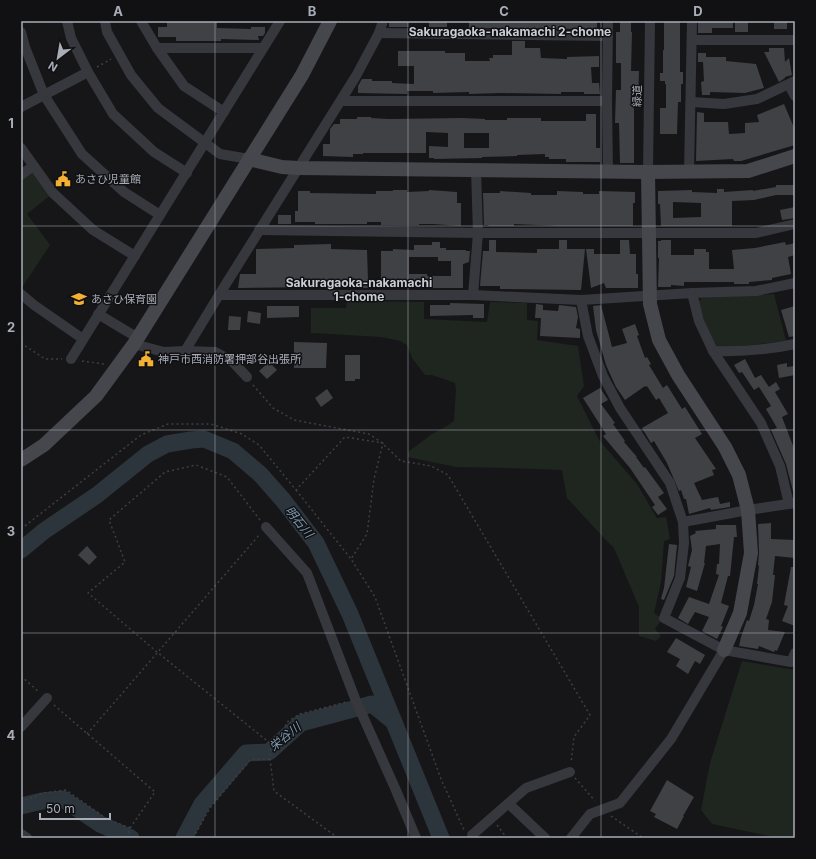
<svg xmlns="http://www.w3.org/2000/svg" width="816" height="859" font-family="Inter,'Noto Sans JP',sans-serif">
<rect width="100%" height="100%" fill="#161618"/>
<g fill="#1e261f">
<polygon points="33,166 53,193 27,214 50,245 21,289 21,175"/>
<polygon points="774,294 786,341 726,348 713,345 698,302 702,298"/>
<polygon points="347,301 424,302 424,319 487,322 490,302 527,303 527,320 538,321 537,340 578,346 584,386 577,396 599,440 637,484 657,518 666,517 670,539 664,541 661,582 654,613 662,619 655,629 661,636 656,641 639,636 639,607 614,548 603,537 567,498 562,470 508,468 456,467 408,457 408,452 432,434 445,427 454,421 456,390 455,383 432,375 425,375 412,358 407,345 400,341 382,337 311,333 311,308 346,308"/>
<polygon points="742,661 795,670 795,838 778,838 712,824 701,810 710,763"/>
</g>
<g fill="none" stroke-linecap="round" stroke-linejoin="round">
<g stroke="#2c353c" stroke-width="17">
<polyline points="21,550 44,531 97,495 148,454 167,444 191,440 204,439 233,451 260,474 283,500 316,543 350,614 441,838"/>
<polyline points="21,806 42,801 63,799 100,824 131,838"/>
<polyline points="184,838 202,804 246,753 269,752 301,723 372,704 394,722"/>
</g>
</g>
<g fill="#404145" fill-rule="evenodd">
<polygon points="167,21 217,21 217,28 251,29 251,27 265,27 265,33 263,36 258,36 259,40 221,39 221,41 176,41 176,37 158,37 158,27 167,27"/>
<rect x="389" y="21" width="19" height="6"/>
<rect x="429" y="21" width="18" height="6"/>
<polygon points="469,21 597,21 597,29 469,28"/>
<polygon points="620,21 631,21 631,32 632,32 631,71 639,71 638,103 634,103 634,163 620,163 619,123 615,123 616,90 621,90 621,63 616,63 616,32 620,32"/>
<polygon points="664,21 680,21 680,72 683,72 683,84 681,84 681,102 678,102 677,134 660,134 660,108 666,108 666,84 665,84 665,81 660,81 660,73 663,73 663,50 664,50"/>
<polygon points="733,21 733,28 712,28 712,33 698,33 698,22"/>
<rect x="774" y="21" width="13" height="8"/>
<rect x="735" y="22" width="13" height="10"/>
<polygon points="512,41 525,41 525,48 540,48 541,58 567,59 567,57 599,56 599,67 591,67 592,83 599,83 600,94 584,94 584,92 561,92 561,94 501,93 469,94 469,92 433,93 433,91 407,91 407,94 358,93 358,86 362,79 372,79 372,81 392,81 392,83 414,84 414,66 398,66 398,51 445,51 445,53 465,53 465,61 490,61 489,58 493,58 493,55 512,55"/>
<polygon points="769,48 784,48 785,62 789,58 792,75 785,77 785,78 779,82 764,52 769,52"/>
<polygon points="698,53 706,53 706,57 726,57 726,61 756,64 764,88 745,93 710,92 710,95 702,95 701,82 704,81 703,62 698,62"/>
<polygon points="784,104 795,130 795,145 741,161 734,161 733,159 696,161 697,112 704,113 704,122 728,122 729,134 745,133 745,123 759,122 757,115"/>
<path d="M586,114H596V148H600V162H566V159H549V157H545V154L517,155V156L482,157V158L434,159V158H429V146L448,147V133L426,132V153H363V154H353V157L323,156V144H330V129L334,124H340V119H357V117H371V118L389,119L463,118L485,119V120H507V118H541V121H586ZM464,133H489V148H464Z"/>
<path d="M776,185H795V195H776L754,200L732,201V226H661L660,204H658V191L692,190V192L717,193V189H724V192L753,190V191L776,187ZM673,202L701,203V217L673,218Z"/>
<polygon points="393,190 407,190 407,192 429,191 429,190 457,192 457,203 461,203 461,226 433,224 419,224 419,225 381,225 381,222 367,222 367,224 315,224 315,222 295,222 295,211 298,211 298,191 310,191 310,193 376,194 376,191 393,191"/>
<polygon points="500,191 531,193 531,195 557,195 557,191 583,192 583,194 599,194 599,191 635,192 635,203 633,203 633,226 559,226 514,224 514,226 489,226 488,225 484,225 483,193 500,193"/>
<polygon points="795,207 795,218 782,220 780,210"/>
<rect x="278" y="215" width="13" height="9"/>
<polygon points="489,240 496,240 496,252 537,253 537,249 559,249 559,240 567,240 567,249 585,249 581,290 500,289 500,286 480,286 483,251 489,251"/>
<polygon points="620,240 629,240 630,254 636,254 636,274 638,274 638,288 606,288 604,283 591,288 586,249 594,249 594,254 620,254"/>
<polygon points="661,240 671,240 671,255 694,255 694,249 706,249 706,252 709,252 709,269 734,269 732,250 755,248 785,242 786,245 795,243 795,255 788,257 791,274 772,278 772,280 749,282 749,284 734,284 734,282 684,282 684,286 671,285 671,287 658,287 659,258 658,258 658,241 661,241"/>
<path d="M432,242H440V248H446V250H466V251H470L469,262L463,264V288H338V287H321L238,288L240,274H256V249L294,248V245L331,244V249L367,250L368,280H381V251H393V249L414,250V245H432ZM409,257H438V261H451V276H427V274H409Z"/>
<polygon points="450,303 484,304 484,318 473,318 473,315 430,316 430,305 450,305"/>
<polygon points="536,304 543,305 543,310 558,311 559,305 576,307 578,317 576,328 580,329 580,338 540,336 541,318 535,318"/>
<polygon points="601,305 612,347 627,343 622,329 635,324 639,335 637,336 645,358 647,357 651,364 649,365 663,388 667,385 682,409 685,407 702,434 695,438 716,469 712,470 714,475 694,483 702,500 718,497 720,504 730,502 730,507 711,510 710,508 689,514 686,499 684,499 681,490 679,491 667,463 654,441 651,443 642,428 668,413 659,398 656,400 647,386 646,387 645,386 625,400 616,387 606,365 596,330 593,306"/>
<polygon points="267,306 299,306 299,317 267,318"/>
<polygon points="795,306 795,336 789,337 781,310"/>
<polygon points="248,311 261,313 260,324 247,322"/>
<polygon points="229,316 241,317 240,330 228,330"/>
<polygon points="294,342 327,343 326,368 294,368"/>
<polygon points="345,355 360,355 360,379 355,379 355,381 345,381"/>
<polygon points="745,359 755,378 761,375 769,387 776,382 780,389 775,392 788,414 782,417 795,451 795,491 793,491 786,464 771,430 777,428 766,409 771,406 759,387 754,390 742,372 739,373 734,365"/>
<polygon points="269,362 277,370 267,379 259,371"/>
<polygon points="787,363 787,367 795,366 795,375 779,378 777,365"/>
<polygon points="600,388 608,400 601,404 615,423 613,424 625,441 624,442 637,457 636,457 644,468 645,467 664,493 658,497 667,509 658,515 652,507 655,505 630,468 603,436 606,434 583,398"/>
<polygon points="327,389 333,398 321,407 315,398"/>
<polygon points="771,523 771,539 795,540 795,558 775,556 773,575 775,575 772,602 766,619 769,620 768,630 785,632 777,651 775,650 774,652 759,646 758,649 739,646 741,637 747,620 749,621 754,605 758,584 757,584 759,566 758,565 759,553 758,524"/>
<polygon points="716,525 736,525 737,537 734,537 730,576 728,576 721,603 729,606 721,626 723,627 717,639 702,631 709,617 695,612 688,624 678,618 689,597 709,604 719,575 716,574 717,564 719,564 720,544 706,546 704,563 705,563 697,591 686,587 691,567 688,566 692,550 690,536 696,533 695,531 716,529"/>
<polygon points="669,544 677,545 674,576 664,600 661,599 664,588"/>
<polygon points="87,546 97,557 89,565 78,555"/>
<polygon points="791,567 795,567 795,626 782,621 788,606 784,605"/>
<polygon points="676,638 705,655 700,664 695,661 688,674 676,666 680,659 667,652"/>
<polygon points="667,780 694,797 683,816 684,816 677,829 654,817 656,814 650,811"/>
</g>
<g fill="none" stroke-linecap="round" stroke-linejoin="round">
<g stroke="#3d3f44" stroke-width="1.5" stroke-dasharray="2 3" stroke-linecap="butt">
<polyline points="97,67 111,59"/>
<polyline points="21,343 45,359 62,359"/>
<polyline points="82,361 104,364"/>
<polyline points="253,385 273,408 294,420 369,434 381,442 401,461 431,466 448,475 590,715 574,737 571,763"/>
<polyline points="296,490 351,559 375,597 441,779 464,830"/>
<polyline points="260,520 227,477 196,465 165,472 109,520 125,562 88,593 157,652 271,744"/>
<polyline points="21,529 141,435 168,424 211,424 242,434 259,445 296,490 345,437 383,443 374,479 367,534 351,559"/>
<polyline points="21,676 39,692"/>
<polyline points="54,705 155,792 130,828 127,838"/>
<polyline points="87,734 260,534"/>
<polyline points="575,778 595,801"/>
<polyline points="21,802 43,793 66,790 107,819 130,828"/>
<polyline points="611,816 643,838"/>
<polyline points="497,825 507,838"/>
<polyline points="193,838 210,808 251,759 270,759"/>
<polyline points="338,838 274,791 270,759 271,744 282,735 287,722 300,714 346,702"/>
</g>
<g stroke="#37383d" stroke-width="10">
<polyline points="67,21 71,38 88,72 113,114 154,152 187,173"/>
<polyline points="105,21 107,32 131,75 158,108 220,154 249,159"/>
<polyline points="141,21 157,48 184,86 224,112"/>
<polyline points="21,32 25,47 44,95 82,154 124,192 160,215"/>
<polyline points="379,33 608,36"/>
<polyline points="692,40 795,40"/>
<polyline points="157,48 263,48"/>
<polyline points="789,85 795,96"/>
<polyline points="341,101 607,101"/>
<polyline points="691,102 724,104 757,99 795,81"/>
<polyline points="21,107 88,72"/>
<polyline points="21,148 53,193 93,230 135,256"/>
<polyline points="608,172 607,101 608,21"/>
<polyline points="648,172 650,21"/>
<polyline points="689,172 692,21"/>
<polyline points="21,175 33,166"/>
<polyline points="259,230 478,233 756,233 795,224"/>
<polyline points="692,293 756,291 795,283"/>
<polyline points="21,294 34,305 83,339"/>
<polyline points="219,295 356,76 379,33 383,21"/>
<polyline points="473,295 478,233 476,170"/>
<polyline points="581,300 588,336 603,376 620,408 670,483 683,522 684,543 680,578 664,618 724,650 791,662 795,653"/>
<polyline points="98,314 138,338"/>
<polyline points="134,344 164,352 185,351 215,352 232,361 247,377"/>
<polyline points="185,351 219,295 473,295 581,300 692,293 699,321 713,351 761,423 780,466 789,504"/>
<path d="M713,351C741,352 767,350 795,344"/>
<polyline points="71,359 280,21"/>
<polyline points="683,522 748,510 795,503"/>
<polyline points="266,527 307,573 356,701 395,788 416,838"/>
<polyline points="21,727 47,698"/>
<polyline points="509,804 545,838"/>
<polyline points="21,834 27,838"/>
<polyline points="472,835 526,788 570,772"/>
<polyline points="571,838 590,814 620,803 671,739 724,650"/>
</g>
<g stroke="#45474d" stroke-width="14">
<polyline points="249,159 282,167 298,168 648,172 748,171 795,156"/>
<polyline points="648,172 650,304 659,340 678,375 725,447 739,475 748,510 751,553 740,613 724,650"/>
<polyline points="21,460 44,445 96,396 134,344 302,75 330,21"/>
</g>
</g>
<path fill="none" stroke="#a8adb8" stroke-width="1" stroke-opacity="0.55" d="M215,21V838M408,21V838M601,21V838M21,226H795M21,430H795M21,633H795"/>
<defs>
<g id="civic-bare" transform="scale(1.2)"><path d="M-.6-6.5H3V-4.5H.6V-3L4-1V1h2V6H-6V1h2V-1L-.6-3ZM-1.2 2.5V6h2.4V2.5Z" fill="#f2b134" stroke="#111113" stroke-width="2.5" paint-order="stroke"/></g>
<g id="school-bare" transform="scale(1.2)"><path d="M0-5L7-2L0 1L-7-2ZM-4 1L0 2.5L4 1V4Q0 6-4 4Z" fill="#f2b134" stroke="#111113" stroke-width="2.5" paint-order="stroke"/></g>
</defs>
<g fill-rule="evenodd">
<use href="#civic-bare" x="63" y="179"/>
<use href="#school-bare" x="79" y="299"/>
<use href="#civic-bare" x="146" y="359"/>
</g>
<g text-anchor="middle" stroke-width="3" stroke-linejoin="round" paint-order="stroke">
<g font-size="11" fill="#a8adb8" stroke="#111113">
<text transform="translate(637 96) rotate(-89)" y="4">緑道</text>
</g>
<g font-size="11" fill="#a8adb8" stroke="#111113" text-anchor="start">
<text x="75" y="183">あさひ児童館</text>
<text x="91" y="303">あさひ保育園</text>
<text x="158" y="363">神戸市西消防署押部谷出張所</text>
</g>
<g font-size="12" font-weight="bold" fill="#c9ccd4" stroke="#111113">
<text x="510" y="36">Sakuragaoka-nakamachi 2-chome</text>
<text x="359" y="287">Sakuragaoka-nakamachi<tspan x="359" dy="14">1-chome</tspan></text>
</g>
<g font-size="12" font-style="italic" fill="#7f9bb3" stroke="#111113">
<text transform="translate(299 522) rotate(51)" y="4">明石川</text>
<text transform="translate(285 737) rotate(-39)" y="4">栄谷川</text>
</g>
</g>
<rect width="816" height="859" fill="none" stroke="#111113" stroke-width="44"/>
<g transform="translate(58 58) rotate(211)" stroke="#111113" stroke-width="3" paint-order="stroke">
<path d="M0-3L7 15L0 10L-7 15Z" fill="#a8adb8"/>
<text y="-6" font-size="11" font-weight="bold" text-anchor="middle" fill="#a8adb8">N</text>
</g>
<path d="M40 813v6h70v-6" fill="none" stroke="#a8adb8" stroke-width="2"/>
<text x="46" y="813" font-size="12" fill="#a8adb8" stroke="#111113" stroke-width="3" paint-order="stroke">50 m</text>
<rect x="22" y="22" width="772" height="815" fill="none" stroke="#a8adb8" stroke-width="1.5"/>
<g font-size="13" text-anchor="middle" font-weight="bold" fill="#a8adb8">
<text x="118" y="16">A</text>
<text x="312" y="16">B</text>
<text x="504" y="16">C</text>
<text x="698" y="16">D</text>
<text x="11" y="128">1</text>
<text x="11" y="332">2</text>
<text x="11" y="536">3</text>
<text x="11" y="740">4</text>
</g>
</svg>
